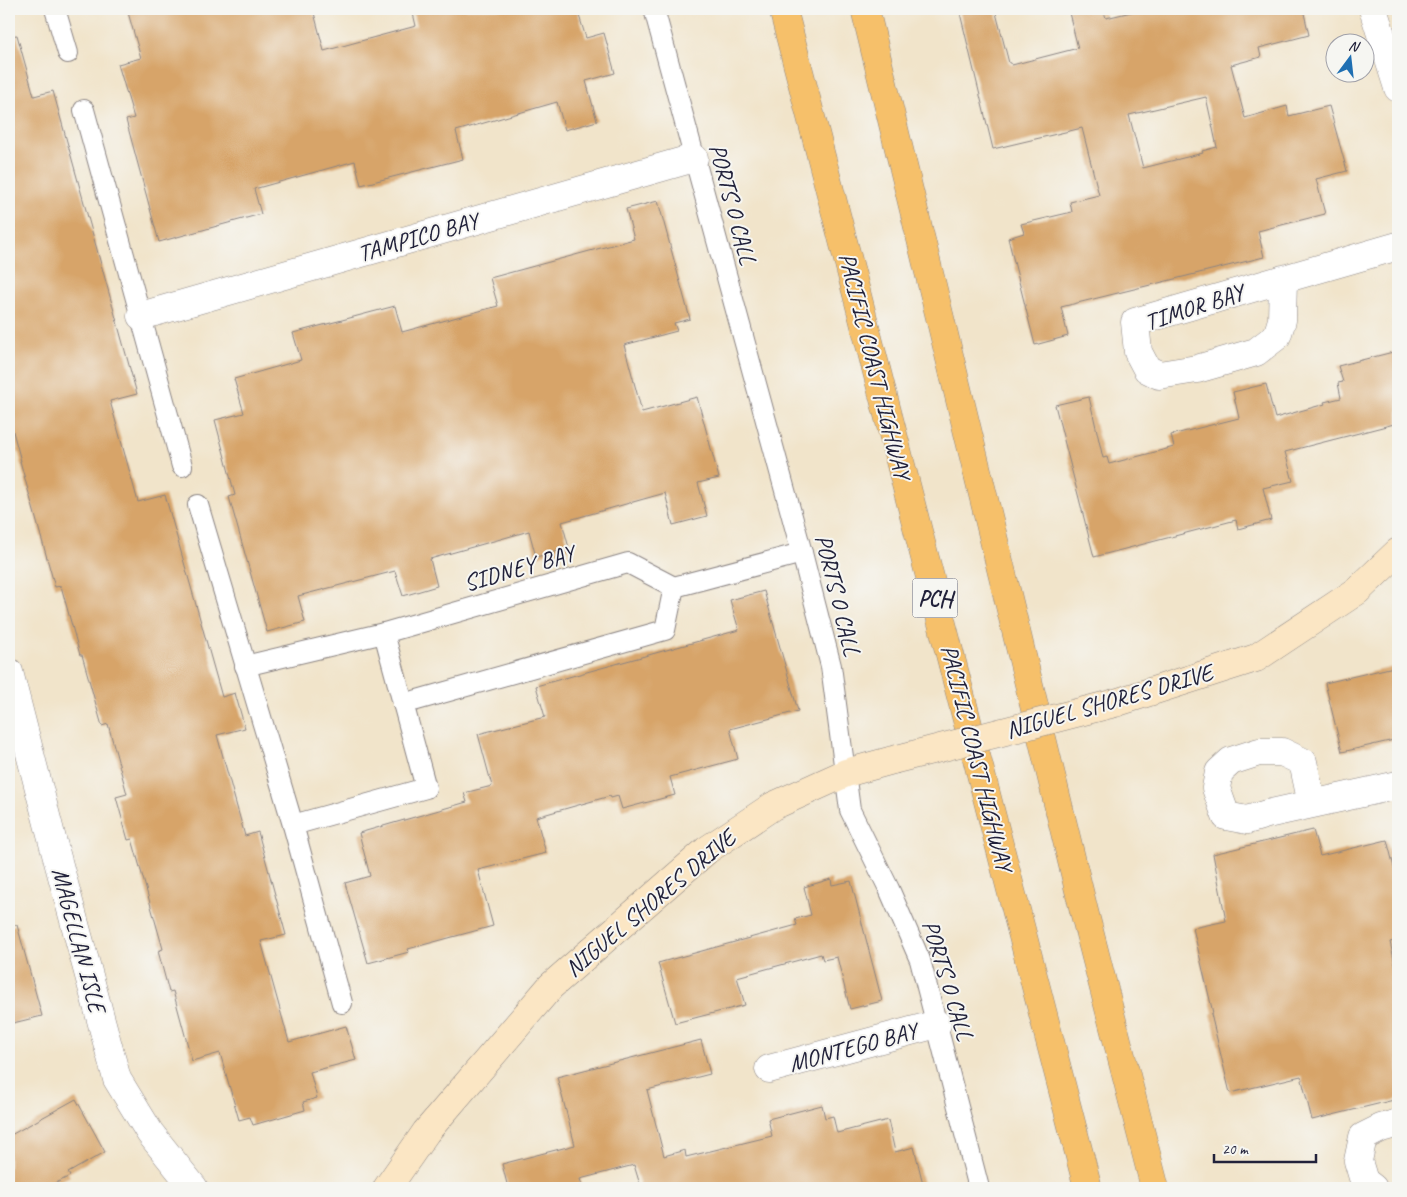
<svg xmlns="http://www.w3.org/2000/svg" width="1407" height="1197" font-family="Caveat,sans-serif">
<rect width="100%" height="100%" fill="#f6f6f2"/>
<filter id="ink" filterUnits="userSpaceOnUse"><feTurbulence type="fractalNoise" baseFrequency=".02" numOctaves="2"/><feDisplacementMap in="SourceGraphic" scale="10" xChannelSelector="R" yChannelSelector="G"/><feConvolveMatrix kernelMatrix="1 2 1 2 8 2 1 2 1" color-interpolation-filters="sRGB"/></filter>
<filter id="wash" filterUnits="userSpaceOnUse"><feTurbulence type="fractalNoise" baseFrequency=".0096" numOctaves="4" result="noise"/><feDisplacementMap in="SourceGraphic" scale="20" xChannelSelector="R" yChannelSelector="G"/><feGaussianBlur stdDeviation="1.12" result="paint"/><feColorMatrix in="noise" values="0 0 0 0 0 0 0 0 0 0 0 0 0 0 0 0 0 1.4 0 .05"/><feComposite in="paint" operator="in"/></filter>
<g filter="url(#wash)">
<rect width="100%" height="100%" fill="#f1e4ca"/>
<g id="blocks">
<g fill="#d7a469" fill-rule="evenodd">
<polygon points="127,9 313,9 324,51 416,26 412,9 577,9 586,38 604,33 615,73 586,81 597,121 565,130 557,102 456,131 463,159 361,185 355,161 254,189 261,214 159,242 126,120 134,118 118,64 141,58"/>
<path d="M959,9H995L1009,63H1011L1012,65L1078,48L1068,9H1103L1106,18L1144,9H1303L1309,35L1259,48L1261,57L1231,65L1245,118L1287,106L1289,116L1329,106L1347,171L1316,179L1325,214L1258,231L1264,257L1061,307L1068,336L1035,345L1008,238L1024,233L1021,224L1072,212L1070,202L1099,195L1082,128L993,149ZM1206,97L1217,147L1202,151L1203,153L1143,168L1129,115Z"/>
<polygon points="17,35 34,96 53,91 137,394 110,401 138,502 165,495 222,697 235,693 245,728 217,735 245,836 258,832 286,935 261,941 289,1042 346,1026 356,1060 310,1072 317,1098 303,1102 305,1110 253,1125 250,1117 239,1120 220,1053 192,1061 173,991 169,992 158,951 163,949 132,839 128,840 116,797 127,794 108,724 102,726 82,655 80,655 61,586 55,587 20,461 21,461 9,417 9,36"/>
<polygon points="658,201 690,319 674,323 677,331 624,345 642,412 697,397 719,478 698,483 707,516 673,525 665,493 562,522 569,548 536,557 529,531 430,559 437,586 403,596 395,571 298,596 305,622 267,632 229,497 235,495 215,420 244,413 234,379 301,360 293,333 395,306 402,332 498,306 490,278 634,239 626,209"/>
<polygon points="1393,352 1398,372 1398,423 1285,452 1293,481 1263,488 1271,520 1238,529 1236,520 1094,557 1055,405 1089,397 1103,458 1107,457 1109,464 1174,447 1171,435 1239,418 1233,392 1266,384 1275,418 1325,404 1324,402 1341,398 1338,383 1343,382 1338,366"/>
<polygon points="764,591 798,711 730,729 738,759 670,777 675,795 622,809 618,796 611,798 610,796 536,817 546,853 478,870 493,926 408,949 409,952 368,963 345,883 370,876 359,833 467,802 464,793 492,786 478,734 545,717 536,686 739,630 730,600"/>
<polygon points="1398,666 1398,739 1342,752 1325,683"/>
<polygon points="1313,830 1320,856 1387,840 1398,883 1398,940 1390,942 1398,977 1398,1099 1312,1120 1301,1076 1230,1093 1211,1014 1213,1013 1193,928 1226,921 1213,854"/>
<polygon points="831,879 832,885 851,881 882,1001 850,1009 837,957 823,960 821,954 737,977 745,1005 675,1023 658,963 797,925 795,919 811,915 804,887"/>
<polygon points="17,925 42,1016 9,1024 9,926"/>
<polygon points="701,1040 710,1074 647,1090 664,1156 685,1150 686,1157 772,1136 768,1119 822,1105 825,1118 833,1116 837,1133 888,1120 895,1152 914,1147 923,1184 907,1188 641,1188 634,1165 580,1179 583,1188 508,1188 502,1164 575,1145 557,1077"/>
<polygon points="76,1099 105,1152 68,1173 70,1176 46,1188 9,1188 9,1136"/>
</g>
</g>
</g>
<g filter="url(#ink)">
<use href="#blocks" fill-opacity="0" stroke="#8a8382" stroke-width="1"/>
<g fill="none" stroke-linecap="round" stroke-linejoin="round">
<g stroke="#8a8382" stroke-width="22">
<g id="lane">
<polyline points="55,9 68,53"/>
<polyline points="654,9 802,553 831,666 850,810 889,889 920,960 979,1188"/>
<polyline points="84,110 182,466"/>
<polyline points="198,505 293,825 342,1003"/>
<polyline points="245,666 384,633 628,563 674,587 802,553"/>
<polyline points="403,704 665,630 674,587"/>
<polyline points="293,825 426,788 384,633"/>
</g>
</g>
<g stroke="#8a8382" stroke-width="29">
<g id="street">
<polyline points="1373,9 1398,88"/>
<polyline points="1283,279 1282,320 1277,336 1256,352 1197,369 1159,375 1147,369 1138,352 1135,322 1398,246"/>
<polyline points="141,316 694,158"/>
<polyline points="9,672 53,843 117,1079 150,1133 194,1188"/>
<polyline points="1312,804 1303,762 1282,752 1259,752 1231,761 1219,772 1216,788 1226,816 1247,820 1267,814 1398,785"/>
<polyline points="769,1069 937,1024"/>
<polyline points="1373,1188 1364,1181 1358,1161 1363,1137 1381,1128 1398,1123"/>
</g>
</g>
<g stroke="#8a8382" stroke-width="29">
<g id="secondary">
<polyline points="1115,703 1256,658 1357,591 1398,552"/>
<polyline points="387,1188 426,1132 551,986 707,850 773,806 846,773 893,760"/>
</g>
</g>
<g stroke="#8a8382" stroke-width="29">
<g id="highway">
<polyline points="783,9 1088,1188"/>
<polyline points="865,9 1084,911 1155,1188"/>
</g>
</g>
<use href="#lane" stroke="#fff" stroke-width="20"/>
<use href="#street" stroke="#fff" stroke-width="28"/>
<use href="#secondary" stroke="#fbe6c4" stroke-width="28"/>
<use href="#highway" stroke="#f6c06b" stroke-width="28"/>
<g stroke="#8a8382" stroke-width="29" stroke-linecap="butt">
<polyline id="secondary-bridge" points="893,760 1115,703"/>
</g>
<use href="#secondary-bridge" stroke="#fbe6c4" stroke-width="28"/>
</g>
</g>
<g text-anchor="middle" stroke-width="4" stroke-linejoin="round" paint-order="stroke">
<rect fill="#f6f6f2" stroke="#626272" stroke-width="1" x="912.5" y="578.5" width="45" height="39" rx="4"/>
<g font-size="22" font-weight="bold" fill="#22223b">
<text x="935" y="606">PCH</text>
</g>
<g font-size="24" fill="#22223b" stroke="#f6f6f2">
<text transform="translate(733 204) rotate(75)" y="8">PORTS O CALL</text>
<text transform="translate(418 237) rotate(-16)" y="8">TAMPICO BAY</text>
<text transform="translate(1194 307) rotate(-18)" y="8">TIMOR BAY</text>
<text transform="translate(875 366) rotate(76)" y="8">PACIFIC COAST HIGHWAY</text>
<text transform="translate(519 568) rotate(-16)" y="8">SIDNEY BAY</text>
<text transform="translate(838 595) rotate(76)" y="8">PORTS O CALL</text>
<text transform="translate(1109 701) rotate(-16)" y="8">NIGUEL SHORES DRIVE</text>
<text transform="translate(977 758) rotate(76)" y="8">PACIFIC COAST HIGHWAY</text>
<text transform="translate(650 903) rotate(-40)" y="8">NIGUEL SHORES DRIVE</text>
<text transform="translate(79 940) rotate(75)" y="8">MAGELLAN ISLE</text>
<text transform="translate(948 980) rotate(73)" y="8">PORTS O CALL</text>
<text transform="translate(853 1047) rotate(-15)" y="8">MONTEGO BAY</text>
</g>
</g>
<rect width="1407" height="1197" fill="none" stroke="#f6f6f2" stroke-width="30"/>
<g transform="translate(1350 58) rotate(15)"><circle r="24" fill="#f6f6f2" stroke="#a1a1a9"/>
<path d="M0-4L9 19L0 12L-9 19Z" fill="#1f6fb2"/>
<text y="-8" font-size="14" font-weight="bold" text-anchor="middle" fill="#22223b">N</text>
</g>
<path d="M1214 1154v8h102v-8" fill="none" stroke="#22223b" stroke-width="2.5"/>
<text x="1222" y="1154" font-size="15" fill="#22223b" stroke="#f6f6f2" stroke-width="4" paint-order="stroke">20 m</text>
</svg>
